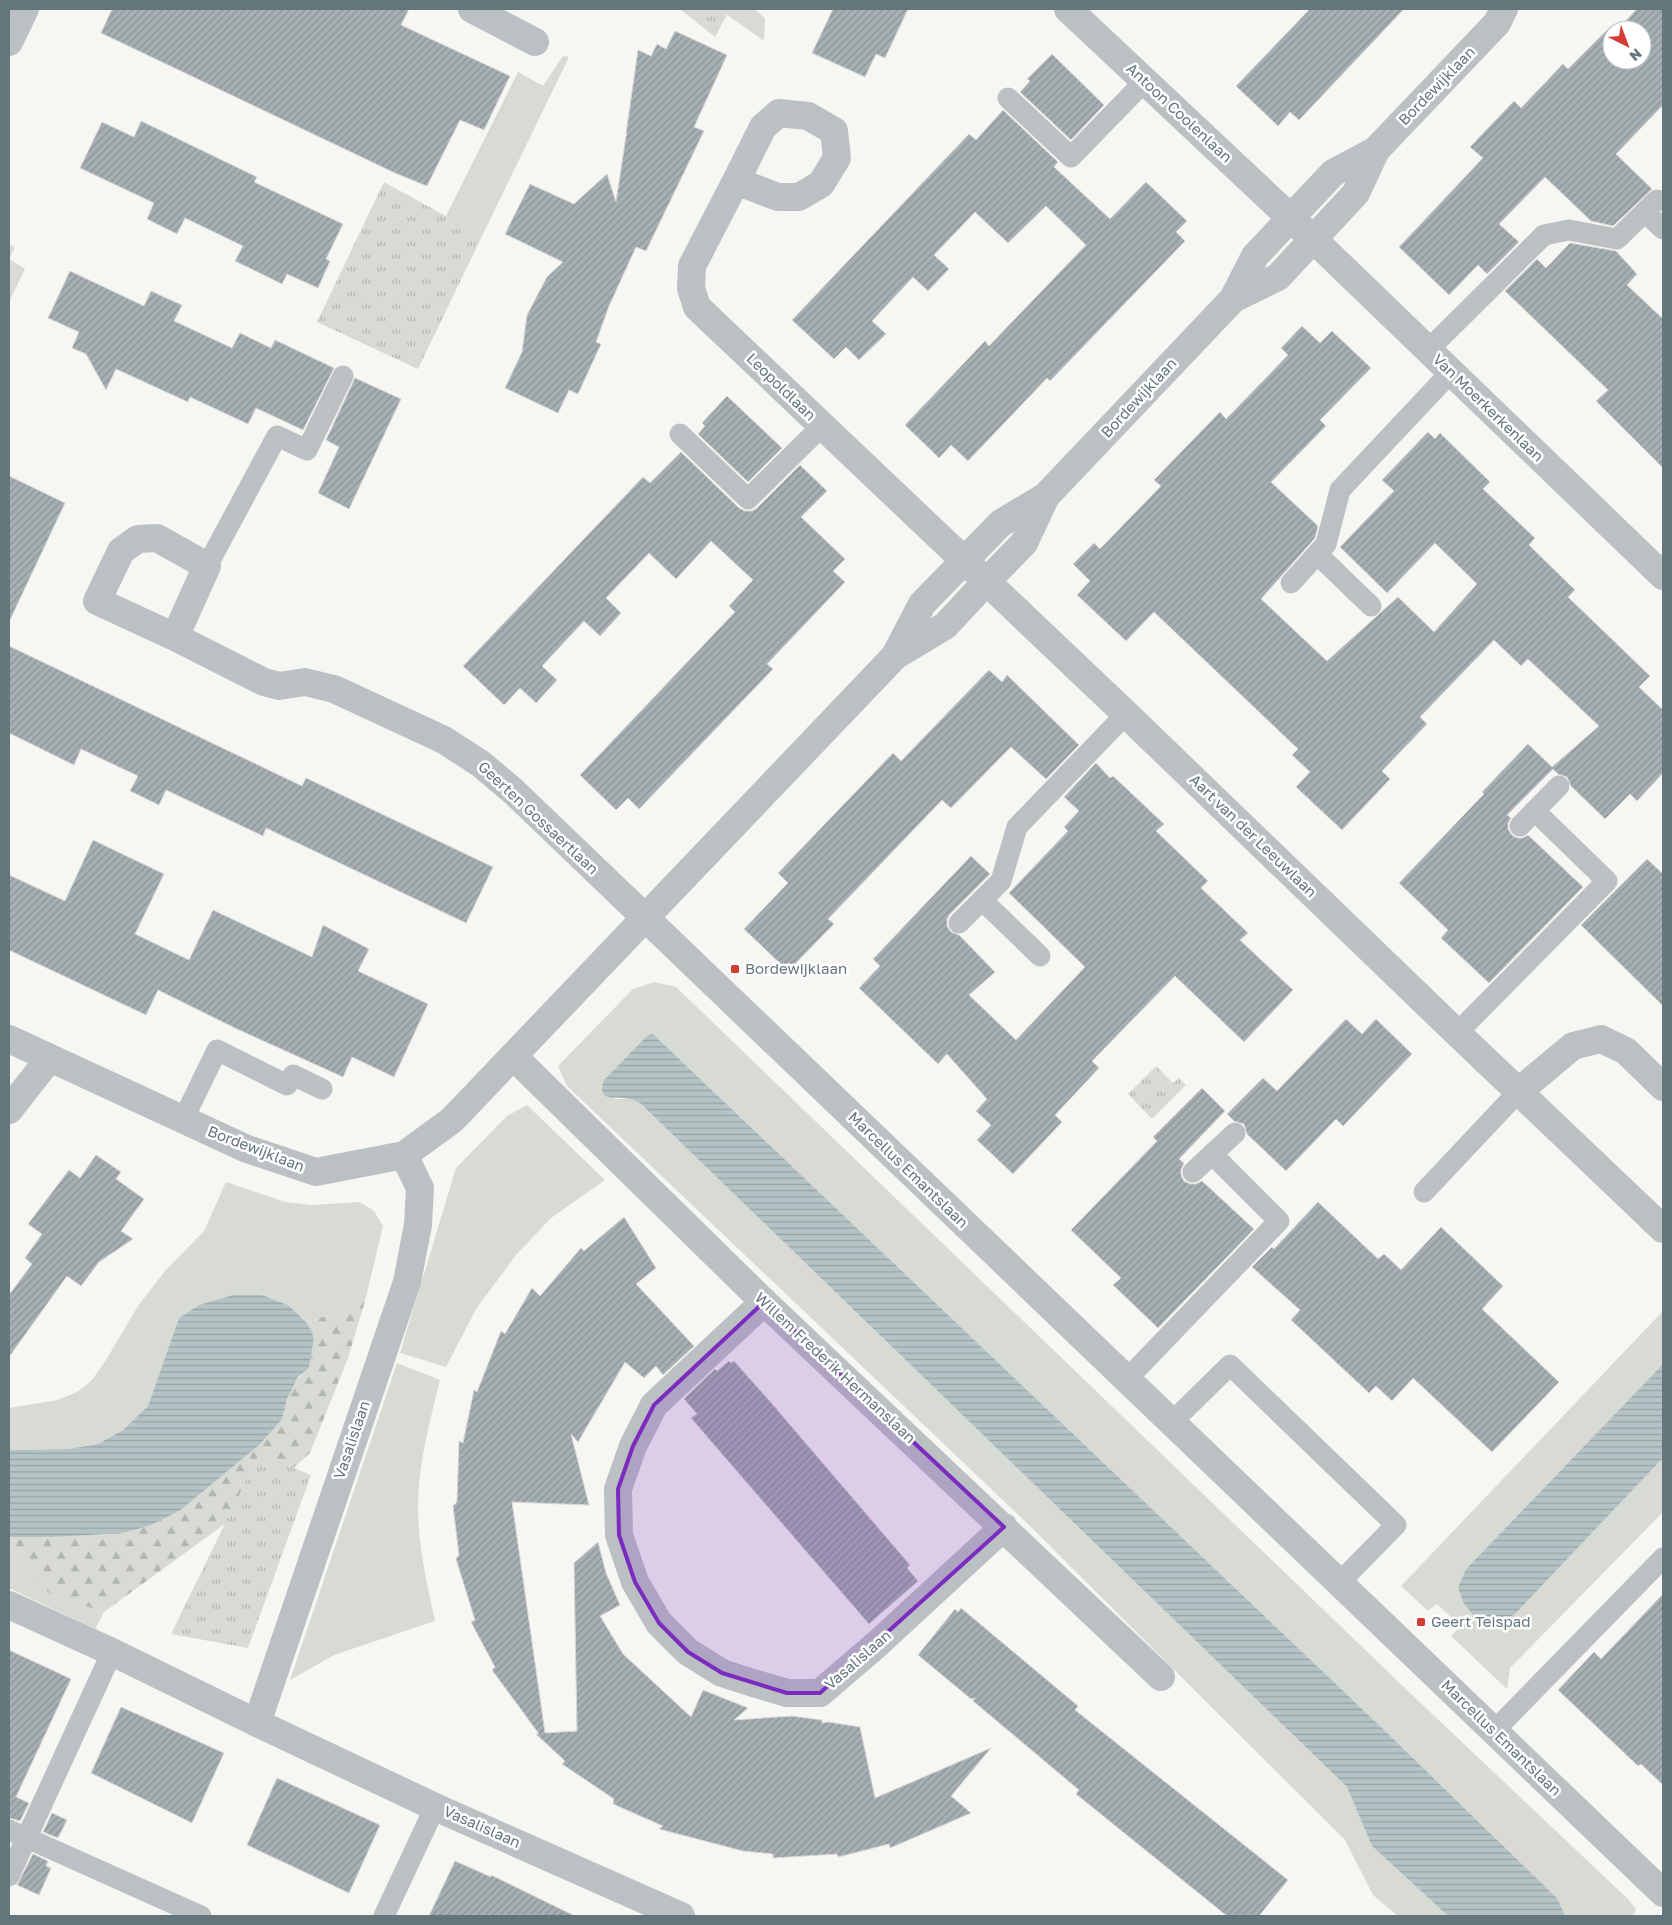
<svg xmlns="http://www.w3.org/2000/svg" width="1672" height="1925" font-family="'Golos Text',sans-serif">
<defs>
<pattern id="forest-firs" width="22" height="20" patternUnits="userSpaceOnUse" patternTransform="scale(1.25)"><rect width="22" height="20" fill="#d7dbd3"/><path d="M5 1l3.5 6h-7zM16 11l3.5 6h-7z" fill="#b2b6b0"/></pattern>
<pattern id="park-tufts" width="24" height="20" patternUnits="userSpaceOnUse" patternTransform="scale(1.25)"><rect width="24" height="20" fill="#d7dbd3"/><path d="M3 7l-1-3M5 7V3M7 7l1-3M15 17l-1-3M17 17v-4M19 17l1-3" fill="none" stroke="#b2b6b0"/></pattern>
<pattern id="water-rules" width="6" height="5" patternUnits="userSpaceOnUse" patternTransform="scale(1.25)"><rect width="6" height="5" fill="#b4c3c5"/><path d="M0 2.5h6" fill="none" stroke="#96a3a5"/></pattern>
<pattern id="building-hatch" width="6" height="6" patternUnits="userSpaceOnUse" patternTransform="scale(1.25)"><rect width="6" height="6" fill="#a6afb2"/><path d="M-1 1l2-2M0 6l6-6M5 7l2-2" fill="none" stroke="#8b9396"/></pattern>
</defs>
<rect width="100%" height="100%" fill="#f6f6f3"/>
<g fill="#d7dbd3">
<polygon points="719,9 754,9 765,18 764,41"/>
<polygon points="563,56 569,57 482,236 446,216 518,72 543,86"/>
<polygon points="9,244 15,247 9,259 25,269 9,302"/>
<polygon points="654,982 676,987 1410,1693 1629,1900 1636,1910 1632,1916 1565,1916 1558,1899 1380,1726 653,1034 648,1035 614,1099 631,1099 640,1103 1347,1787 1372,1846 1448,1916 1398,1916 1373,1895 1345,1840 1030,1526 567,1086 558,1066 633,989"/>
<polygon points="527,1105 605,1180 551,1218 516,1255 476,1309 446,1367 400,1353 456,1168 507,1116"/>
<polygon points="226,1182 285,1202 312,1205 360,1202 374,1211 383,1226 365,1301 307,1323 288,1305 262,1295 233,1295 199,1305 179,1318 148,1406 123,1430 98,1444 68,1449 9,1450 9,1408 58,1400 79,1391 92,1380 106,1360 138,1306 165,1271 204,1231"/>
<polygon points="1663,1311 1663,1364 1466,1569 1458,1587 1515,1614 1663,1458 1663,1512 1510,1668 1507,1689 1451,1636 1461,1626 1437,1604 1428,1611 1401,1586"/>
<path d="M397,1363L440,1380C430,1421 418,1464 418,1507C418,1545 427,1584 435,1621L334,1655L290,1680Z"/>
<polygon points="9,1552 51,1595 104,1612 95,1629 9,1588"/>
</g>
<path fill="url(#forest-firs)" d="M365,1301L348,1358L310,1453L259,1499L104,1612L51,1595L9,1552V1537H51L282,1419C287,1398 291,1382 309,1368L314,1338L307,1323Z"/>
<g fill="url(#park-tufts)">
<polygon points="680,9 730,9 715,37"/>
<polygon points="384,182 482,236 418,369 317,322"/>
<polygon points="1156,1066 1173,1083 1179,1078 1186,1085 1152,1119 1128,1094"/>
<polygon points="259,1454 311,1475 248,1648 171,1634"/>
</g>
<g fill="url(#water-rules)">
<path d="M653,1034L1380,1726L1558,1899L1565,1916H1448L1372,1846L1347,1787L640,1103C637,1102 633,1099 629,1099C616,1096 596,1103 604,1080L648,1035Z"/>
<polygon points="233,1295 262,1295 288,1305 307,1323 314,1338 309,1368 298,1377 287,1399 282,1419 259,1445 179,1511 151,1525 123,1533 51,1537 9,1537 9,1450 68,1449 98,1444 123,1430 148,1406 179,1318 199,1305"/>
<polygon points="1663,1364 1663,1458 1515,1614 1500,1622 1473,1615 1463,1602 1458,1587 1466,1569"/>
</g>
<g fill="url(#building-hatch)" stroke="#d8d7d6">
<polygon points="112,9 409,9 401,25 510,76 484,130 460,120 427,186 395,173 101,33"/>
<polygon points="833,9 908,9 885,58 876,54 865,77 812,53"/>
<polygon points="1310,9 1404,9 1299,120 1290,112 1278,126 1236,86"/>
<polygon points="1637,9 1663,9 1663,105 1616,154 1652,189 1613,226 1591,221 1545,177 1499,224 1519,242 1487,274 1478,265 1449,295 1399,247 1483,158 1470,147 1514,101 1521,108 1563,64 1568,69 1611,26 1616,30 1612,30 1612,60 1642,60 1642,30 1617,30"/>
<polygon points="675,31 727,55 694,127 704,131 646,251 636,247 609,306 596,342 601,344 578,394 569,390 558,413 505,388 522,352 527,315 547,277 563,262 505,234 530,184 574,204 607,174 616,202 626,136 627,135 626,134 638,50 651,56 657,44 666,49"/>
<polygon points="1052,54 1104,105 1071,140 1020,92 1030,81 1027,79"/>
<polygon points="1003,110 1058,162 1054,167 1110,219 1146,182 1187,221 1176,232 1185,241 1050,381 1047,378 968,461 951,445 939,458 905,425 985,341 989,346 1086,245 1046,206 1008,243 975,212 934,255 949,269 928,291 913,277 872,321 886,334 859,360 846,347 834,359 792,320 969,134 976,140"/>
<polygon points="141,121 257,177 254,182 343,224 326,259 330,261 318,288 287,274 282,284 235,261 243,246 185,218 177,234 147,219 154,203 80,168 102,122 134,137"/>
<polygon points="1570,243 1616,251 1637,274 1627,285 1663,319 1663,468 1596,401 1608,390 1505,291 1537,259 1546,268"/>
<polygon points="70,271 144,306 151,291 166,298 182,305 174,321 232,348 240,333 271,348 275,340 334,368 303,430 256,408 248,424 190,397 188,402 116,369 106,390 86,354 72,348 79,332 48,318"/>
<polygon points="1302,326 1320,343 1332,331 1371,368 1320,420 1326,426 1271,482 1318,526 1315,538 1261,599 1327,661 1398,597 1434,632 1477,584 1435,543 1387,593 1340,547 1394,491 1382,480 1428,432 1435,439 1440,433 1490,482 1483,489 1535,538 1529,545 1575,590 1568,597 1650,676 1639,687 1663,710 1663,773 1637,801 1630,794 1605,819 1571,786 1567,777 1558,774 1553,769 1507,815 1511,818 1508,823 1508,829 1512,835 1517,838 1523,838 1528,835 1583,887 1489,983 1441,938 1448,930 1399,883 1484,794 1482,792 1528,744 1552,767 1599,726 1528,659 1521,666 1494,640 1420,717 1427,724 1382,771 1390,779 1342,830 1296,787 1310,772 1292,755 1298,749 1154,612 1126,641 1077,595 1090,581 1073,564 1094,543 1100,549 1161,486 1154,480 1220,412 1226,419 1264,380 1288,355 1281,348"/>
<polygon points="355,378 401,399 349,509 318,493 339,447 326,440"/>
<polygon points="727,396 782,448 748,482 698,434 705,426 702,423"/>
<polygon points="681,452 739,508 745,511 752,511 757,508 800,465 827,491 801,517 845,559 833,571 845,582 767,664 773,669 639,809 628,798 616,810 580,775 735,612 729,606 753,580 711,541 676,579 649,553 606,598 621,613 611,624 600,636 584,621 542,666 557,680 536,703 520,688 504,705 463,666 643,477 650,483"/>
<polygon points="9,476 65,503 9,622"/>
<polygon points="9,646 302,786 306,778 493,867 466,923 266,828 263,836 166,790 159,805 130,791 138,776 81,749 74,765 9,733"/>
<polygon points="989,670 1002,682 1007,675 1079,745 1046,779 1011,747 951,808 942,800 828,919 834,924 788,971 744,929 788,883 778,873 893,753 901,761"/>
<polygon points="1096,763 1110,778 1113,776 1164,824 1156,831 1208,881 1201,888 1248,933 1240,940 1293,990 1244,1042 1175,976 1092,1061 1099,1068 1055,1115 1062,1122 1013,1174 977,1140 991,1125 976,1111 987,1099 947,1054 938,1064 859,988 880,966 873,959 971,856 990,874 950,914 947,919 947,926 951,932 959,935 995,972 969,995 1016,1040 1085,967 1009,893 1068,831 1064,827 1079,811 1064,797"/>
<polygon points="93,840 164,874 135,934 189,960 213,910 312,957 323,925 369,949 358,971 428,1004 394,1077 352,1057 343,1077 237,1029 158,990 146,1015 9,950 9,875 65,901"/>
<polygon points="1647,859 1663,874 1663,1006 1581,925"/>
<polygon points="1346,1019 1362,1034 1376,1019 1412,1054 1343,1126 1336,1119 1286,1171 1247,1134 1244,1124 1234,1121 1227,1114 1263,1078 1277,1091"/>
<polygon points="1202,1088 1225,1111 1179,1159 1184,1163 1181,1169 1181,1175 1184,1181 1190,1184 1196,1184 1202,1181 1254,1229 1158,1328 1113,1285 1121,1278 1071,1230 1157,1141 1153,1137"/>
<polygon points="96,1155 121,1172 116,1179 144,1199 121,1231 133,1239 99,1262 81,1286 67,1276 9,1357 9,1295 32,1264 25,1258 42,1234 28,1224 69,1170 80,1178"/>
<polygon points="1318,1202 1378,1259 1384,1254 1401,1270 1441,1227 1503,1286 1482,1309 1559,1382 1492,1452 1413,1378 1392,1401 1376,1386 1369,1393 1291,1320 1300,1310 1252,1267 1272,1247 1274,1249"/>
<polygon points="624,1217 656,1268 636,1284 694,1346 663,1375 656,1366 644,1378 625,1362 578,1442 571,1434 589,1505 512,1502 545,1733 577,1731 574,1563 598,1542 606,1573 620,1605 600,1616 623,1654 691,1717 703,1690 748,1708 734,1720 792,1716 822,1720 822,1723 828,1722 860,1727 875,1798 991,1748 951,1796 971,1813 890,1848 889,1844 838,1857 837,1854 773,1858 773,1854 743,1851 659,1829 663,1826 613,1804 614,1799 562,1764 565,1761 536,1734 539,1734 492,1670 495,1667 471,1622 475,1620 456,1559 459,1555 453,1506 457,1502 459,1441 463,1443 474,1390 477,1392 501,1331 505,1334 532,1288 540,1296 581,1248 584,1251"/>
<polygon points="729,1361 731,1363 734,1361 767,1398 910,1565 907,1568 918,1581 869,1624 691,1418 697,1414 684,1399 715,1369 717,1371"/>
<polygon points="1663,1594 1663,1785 1641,1764 1638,1766 1558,1690 1594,1652 1601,1659"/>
<polygon points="961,1608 1078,1706 1075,1710 1288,1880 1259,1916 1227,1916 1076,1794 1079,1790 973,1701 975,1698 971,1699 918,1655 955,1609 958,1612"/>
<polygon points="9,1650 71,1679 16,1797 29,1803 20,1821 9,1818"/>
<polygon points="121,1707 224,1753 192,1823 91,1773"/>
<polygon points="277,1778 380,1825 349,1893 247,1845"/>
<polygon points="52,1813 67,1820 58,1838 43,1832"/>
<polygon points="33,1854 48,1861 46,1866 51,1868 39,1895 17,1885"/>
<polygon points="455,1861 491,1877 491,1875 575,1916 429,1916"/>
</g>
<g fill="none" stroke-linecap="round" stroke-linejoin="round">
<g stroke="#bbc1c3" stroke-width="21">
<polyline points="1008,98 1071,157 1145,81"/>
<polyline points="1645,212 1663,229"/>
<polyline points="1428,350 1544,235 1569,230 1617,239 1657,200"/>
<polyline points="680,434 748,499 822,426"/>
<polyline points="1317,554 1371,606"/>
<polyline points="207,566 277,436 307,450 343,376"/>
<polyline points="1291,583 1326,544 1340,490 1451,372"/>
<polyline points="1520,826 1559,786"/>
<polyline points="982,900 1040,956"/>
<polyline points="959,923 1001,881 1017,827 1126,714"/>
<polyline points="1457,1033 1607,881 1535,811"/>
<polyline points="183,1120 217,1050 287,1085 293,1075 322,1089"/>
<polyline points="1193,1172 1235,1133"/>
<polyline points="1424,1192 1519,1091"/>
<polyline points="1127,1379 1279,1221 1212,1154"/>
<polyline points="1172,1422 1230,1365 1396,1525 1339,1583"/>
<polyline points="1494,1731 1663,1558"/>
<polyline points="9,1830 201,1916"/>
<polyline points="9,1876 112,1652"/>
<polyline points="384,1916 435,1807"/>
</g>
<g stroke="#bbc1c3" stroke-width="28">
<polyline points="472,9 535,42"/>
<polyline points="1068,9 1313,239 1663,576"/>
<polyline points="9,42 25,9"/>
<polyline points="736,181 778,197 799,197 821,184 837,158 834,131 808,116 779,113 763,127 736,181 692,266 691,288 697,307 1126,714 1457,1033 1663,1229"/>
<polyline points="1233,299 1278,277 1356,193 1376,150 1497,23 1504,9"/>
<polyline points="175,637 207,566 157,538 138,539 121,551 97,601 175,637 264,682 279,686 305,682 334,689 444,740 481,764 513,791 1663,1893"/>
<polyline points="896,654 922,604 1001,523 1046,496 1233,299 1255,256 1333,173 1376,150"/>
<polyline points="9,1039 247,1149 316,1172 404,1155 452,1120 895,656 945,626 987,581 1024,543 1046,496"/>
<polyline points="513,1056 764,1302 1161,1677"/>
<polyline points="1519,1091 1573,1046 1601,1039 1626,1051 1663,1087"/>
<polyline points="9,1110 49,1059"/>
<polyline points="764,1302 654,1405 633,1446 618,1489 619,1535 635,1582 659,1623 688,1652 722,1673 753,1683 787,1693 820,1693 876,1645 1004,1527"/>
<polyline points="9,1605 112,1652 257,1723 407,1282 418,1225 420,1188 404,1155"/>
<polyline points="257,1723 435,1807 681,1916"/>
</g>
</g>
<path fill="#7b2cbf" fill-opacity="0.2" stroke="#7b2cbf" stroke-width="4" stroke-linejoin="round" d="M764,1302L1004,1527L820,1693H787L722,1673L688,1652L659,1623L635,1582L619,1535L618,1489L633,1446L654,1405Z"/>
<g fill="#d53c35" stroke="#fff" stroke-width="2">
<rect x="730" y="964" width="10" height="10" rx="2.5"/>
<rect x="1416" y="1617" width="10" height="10" rx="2.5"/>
</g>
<g text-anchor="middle" stroke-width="5" stroke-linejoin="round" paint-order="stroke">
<g font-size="15" fill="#64767c" stroke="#fff">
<text transform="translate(1437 86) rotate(-46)" y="5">Bordewijklaan</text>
<text transform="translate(1179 113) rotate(43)" y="5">Antoon Coolenlaan</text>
<text transform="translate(781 387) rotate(44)" y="5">Leopoldlaan</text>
<text transform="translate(1139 398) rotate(-47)" y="5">Bordewijklaan</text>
<text transform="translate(1488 408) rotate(44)" y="5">Van Moerkerkenlaan</text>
<text transform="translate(538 818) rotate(43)" y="5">Geerten Gossaertlaan</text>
<text transform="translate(1253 836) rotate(44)" y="5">Aart van der Leeuwlaan</text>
<text transform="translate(256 1149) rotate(21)" y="5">Bordewijklaan</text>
<text transform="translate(908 1170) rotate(44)" y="5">Marcellus Emantslaan</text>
<text transform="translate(835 1368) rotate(43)" y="5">Willem Frederik Hermanslaan</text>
<text transform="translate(352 1440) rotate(-71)" y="5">Vasalislaan</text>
<text transform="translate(858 1660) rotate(-41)" y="5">Vasalislaan</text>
<text transform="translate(1501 1738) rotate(44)" y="5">Marcellus Emantslaan</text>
<text transform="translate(482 1827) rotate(24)" y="5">Vasalislaan</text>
</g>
<g font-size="15" fill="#64767c" stroke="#fff" text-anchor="start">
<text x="745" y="974">Bordewijklaan</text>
<text x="1431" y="1627">Geert Teispad</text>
</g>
</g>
<rect width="1672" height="1925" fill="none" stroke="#64767c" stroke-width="20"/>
<g transform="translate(1627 45) rotate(138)"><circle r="24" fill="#ffffff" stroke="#c1c8cb"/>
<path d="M0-4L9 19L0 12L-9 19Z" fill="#d53c35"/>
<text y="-8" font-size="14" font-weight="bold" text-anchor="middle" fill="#64767c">N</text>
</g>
</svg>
